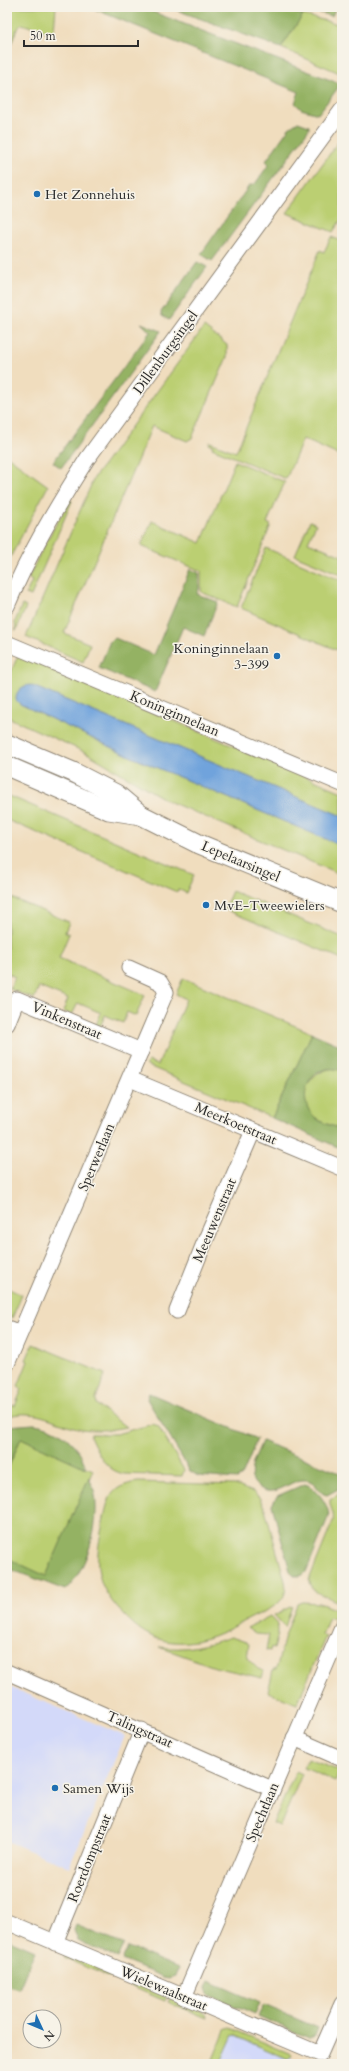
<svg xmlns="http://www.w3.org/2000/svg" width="349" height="2071" font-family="Cardo,serif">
<rect width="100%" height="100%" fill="#f7f3e8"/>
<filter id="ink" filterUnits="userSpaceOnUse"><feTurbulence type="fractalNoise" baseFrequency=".025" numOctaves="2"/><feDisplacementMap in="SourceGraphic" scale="8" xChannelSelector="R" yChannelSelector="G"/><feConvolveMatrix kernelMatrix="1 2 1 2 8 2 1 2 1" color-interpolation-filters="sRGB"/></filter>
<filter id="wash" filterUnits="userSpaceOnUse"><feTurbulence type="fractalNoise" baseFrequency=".012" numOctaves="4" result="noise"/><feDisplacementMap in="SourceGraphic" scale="16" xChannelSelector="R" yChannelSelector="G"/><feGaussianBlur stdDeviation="0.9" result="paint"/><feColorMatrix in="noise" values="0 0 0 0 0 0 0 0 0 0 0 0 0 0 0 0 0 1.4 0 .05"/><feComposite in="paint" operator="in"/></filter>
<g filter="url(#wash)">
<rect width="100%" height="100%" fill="#f0ddbe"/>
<g fill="#d3d9f9">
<polygon points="7,1686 125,1736 69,1867 7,1841"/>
<polygon points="233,2033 305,2064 220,2064"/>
</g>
<g fill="#bbcf72" stroke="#737d4e">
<polygon points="7,7 56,7 54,31 50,33 22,24 17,29 7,55"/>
<polygon points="303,15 342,25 342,74 281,48"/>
<polygon points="342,137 342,218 333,232 287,213"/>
<polygon points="331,237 342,241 342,446 338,455 303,439 286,479 212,448 213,446 209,444 210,442 236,452 320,250 324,252"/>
<polygon points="204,327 227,345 227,357 192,438 187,441 152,426 64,633 90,644 83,662 26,637 94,478"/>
<polygon points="7,456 48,486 10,558 7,559"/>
<polygon points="235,461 285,482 267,523 271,525 237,607 201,592 201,571 141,546 152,521 201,543"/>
<polygon points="70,500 72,501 31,596 26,594 32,581 28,578 47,540"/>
<polygon points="310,521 316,524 308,542 342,556 342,575 295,555"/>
<polygon points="266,548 342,581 342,643 339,651 241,608"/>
<polygon points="22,605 26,607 16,631 15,622"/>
<polygon points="18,655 342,792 342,816 30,685 16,698 20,704 134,758 342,846 342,875 168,801 87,753 7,717 7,682"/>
<polygon points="7,795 194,875 186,893 178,889 177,892 7,820"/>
<polygon points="232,891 342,937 342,959 224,909"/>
<polygon points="7,896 69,922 65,932 69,934 59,958 145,995 136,1016 127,1012 123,1023 105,1015 100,1027 96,1025 101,1013 78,1003 72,1015 63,1011 68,999 39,987 34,999 10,989 15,977 7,973"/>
<polygon points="183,978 312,1033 272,1118 146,1065 148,1061 158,1065 186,999 176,994"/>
<path d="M335,1068L342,1071V1129C333,1126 324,1124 316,1118C293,1100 309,1070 335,1068Z"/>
<polygon points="7,1288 22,1295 12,1318 7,1316"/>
<path d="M33,1344L105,1374L96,1399L97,1405L126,1427C112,1430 96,1431 82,1429C56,1424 37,1408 9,1416L7,1411L10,1405L15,1406L22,1389L18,1386L28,1361L26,1360Z"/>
<path d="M153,1424L158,1426L184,1470L182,1476L124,1474C104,1470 98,1452 90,1436L91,1434H116Z"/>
<polygon points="21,1438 93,1470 46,1577 7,1558 7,1471"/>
<path d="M138,1482L235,1485L253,1492L259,1497L265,1509L285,1581C290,1602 270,1609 255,1616C233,1627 212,1640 187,1642C163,1644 145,1636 128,1619C95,1587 93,1567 103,1523C108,1499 109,1486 138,1482Z"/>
<path d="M342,1492V1588L336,1601L314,1591L309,1580L333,1521C335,1513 329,1507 330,1500Z"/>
<polygon points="302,1602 319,1603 337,1610 333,1619 329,1617 322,1635 326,1636 297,1704 268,1692 273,1670 276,1670 285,1636 297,1604"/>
<polygon points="292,1606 285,1627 274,1615"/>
<path d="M270,1616C282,1627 278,1634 274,1648L271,1647L270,1651L266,1650L269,1635L255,1634L247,1628Z"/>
<path d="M231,1637L246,1642L249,1644L247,1658L258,1669L264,1671L262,1678L215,1667L159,1647C185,1651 206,1645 231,1637Z"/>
<polygon points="308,1759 340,1771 335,1781 304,1768"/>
<polygon points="296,1771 302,1774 280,1826 273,1823"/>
<polygon points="66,1954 112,1973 110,1977 64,1958"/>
<polygon points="116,1975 167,1996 165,2001 114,1979"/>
<polygon points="170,1998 206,2013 207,2018 168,2002"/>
<polygon points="230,2028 291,2054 288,2059 233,2035 220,2064 211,2064 225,2030"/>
</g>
<g fill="#94b264" stroke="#606e48">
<polygon points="89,7 140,7 341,84 318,114 301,109 295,103 299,92"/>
<polygon points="168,7 274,7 303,15 281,48"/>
<polygon points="298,7 336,7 332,16"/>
<polygon points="298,122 309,126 309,129 297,146 212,261 201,254 249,186 255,184 269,164 266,161 289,128"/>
<polygon points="197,262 207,267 169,320 162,316 161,312"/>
<polygon points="141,323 161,331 61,468 53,462 150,332"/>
<polygon points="190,569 199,573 199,589 197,594 218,602 204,636 183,627 155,692 99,668 110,641 115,638 154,655"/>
<path d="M312,1033L342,1046V1071C312,1059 292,1099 316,1118C323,1124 333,1126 342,1129V1149L272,1118Z"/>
<polygon points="149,1393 257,1439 242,1476 237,1479 198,1476 190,1471 147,1399"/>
<path d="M34,1424C59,1427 79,1444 86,1468L21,1438L7,1470V1426Z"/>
<path d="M262,1441L342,1474V1487L327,1495C318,1494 317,1481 306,1480C295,1479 287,1487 277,1490C271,1492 265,1492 260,1488C242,1477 257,1455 262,1441Z"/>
<path d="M89,1477C91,1483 94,1489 95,1495C100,1523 87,1571 65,1590L7,1568V1558L46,1576Z"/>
<path d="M305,1484C316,1487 328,1504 329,1515L306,1572C301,1578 295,1577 290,1571L272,1505L277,1496Z"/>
<polygon points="76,1925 124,1945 118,1958 78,1941 74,1930"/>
<polygon points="7,1939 35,1951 19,1989 7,1986"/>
<polygon points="128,1947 178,1968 175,1977 168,1979 122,1960"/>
<polygon points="209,1981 260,2003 255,2015 209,1995 206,1988"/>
<polygon points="264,2005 318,2028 315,2036 309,2038 258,2016"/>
</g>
<path fill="#70a3dc" stroke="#4e6784" d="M30,685L342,816V846L134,758L20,704L16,700C16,691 21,686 30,685Z"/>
</g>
<g filter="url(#ink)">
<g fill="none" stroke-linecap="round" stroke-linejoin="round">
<g stroke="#8e8474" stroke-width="17">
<g id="minor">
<path d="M7,606C29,553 57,506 87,459L342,110"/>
<polyline points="7,643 342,784"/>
<polyline points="7,1024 17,999 141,1051"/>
<polyline points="130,1079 342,1168"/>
<polyline points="177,1311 203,1246 253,1131"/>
<polyline points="7,1328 20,1333"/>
<polyline points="7,1364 166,992 160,982 129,968"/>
<polyline points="7,1672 272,1789"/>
<polyline points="294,1738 342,1759"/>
<polyline points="7,1922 320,2054 342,2004"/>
<polyline points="55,1943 142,1730"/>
<polyline points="184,1997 342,1627"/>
</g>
</g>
<g stroke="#8e8474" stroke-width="21">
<g id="tertiary">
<polyline points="7,744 73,772 116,794 141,815 197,843 342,903"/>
<polyline points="7,766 109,810 141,815"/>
</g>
</g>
<use href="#minor" stroke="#fff" stroke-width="15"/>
<use href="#tertiary" stroke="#fff" stroke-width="19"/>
</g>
</g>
<g fill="#1f6fb2" stroke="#f7f3e8" stroke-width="1.5">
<circle cx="37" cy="194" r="4"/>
<circle cx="277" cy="656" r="4"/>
<circle cx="206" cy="905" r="4"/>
<circle cx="55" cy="1788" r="4"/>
</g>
<g text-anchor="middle" stroke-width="3" stroke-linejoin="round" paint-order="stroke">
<g font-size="14" fill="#2b2b2b" stroke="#f7f3e8" text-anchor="start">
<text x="45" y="199">Het Zonnehuis</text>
<text x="269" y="653" text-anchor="end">Koninginnelaan<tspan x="269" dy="16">3-399</tspan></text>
<text x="214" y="910">MvE-Tweewielers</text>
<text x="63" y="1793">Samen Wijs</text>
</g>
<g font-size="14" fill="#2b2b2b" stroke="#f7f3e8">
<text transform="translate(165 352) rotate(-54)" y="5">Dillenburgsingel</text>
<text transform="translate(175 713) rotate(23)" y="5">Koninginnelaan</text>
<text transform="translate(241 861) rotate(23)" y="5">Lepelaarsingel</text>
<text transform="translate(67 1020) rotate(23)" y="5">Vinkenstraat</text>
<text transform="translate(236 1123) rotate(23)" y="5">Meerkoetstraat</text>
<text transform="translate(96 1157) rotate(-67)" y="5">Sperwerlaan</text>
<text transform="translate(214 1220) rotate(-67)" y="5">Meeuwenstraat</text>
<text transform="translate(140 1729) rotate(24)" y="5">Talingstraat</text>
<text transform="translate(262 1812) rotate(-67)" y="5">Spechtlaan</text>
<text transform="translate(89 1858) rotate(-68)" y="5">Roerdompstraat</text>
<text transform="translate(164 1988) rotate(23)" y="5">Wielewaalstraat</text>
</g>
</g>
<rect width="349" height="2071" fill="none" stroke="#f7f3e8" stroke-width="24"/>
<g transform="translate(42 2029) rotate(134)"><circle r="19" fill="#f7f3e8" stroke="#a5a39c"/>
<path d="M0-3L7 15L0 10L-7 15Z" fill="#1f6fb2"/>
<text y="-6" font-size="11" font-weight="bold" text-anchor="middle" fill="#2b2b2b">N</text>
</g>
<path d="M24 40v6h114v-6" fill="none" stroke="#2b2b2b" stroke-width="2"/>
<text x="30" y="40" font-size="12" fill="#2b2b2b" stroke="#f7f3e8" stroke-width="3" paint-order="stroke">50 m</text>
</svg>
